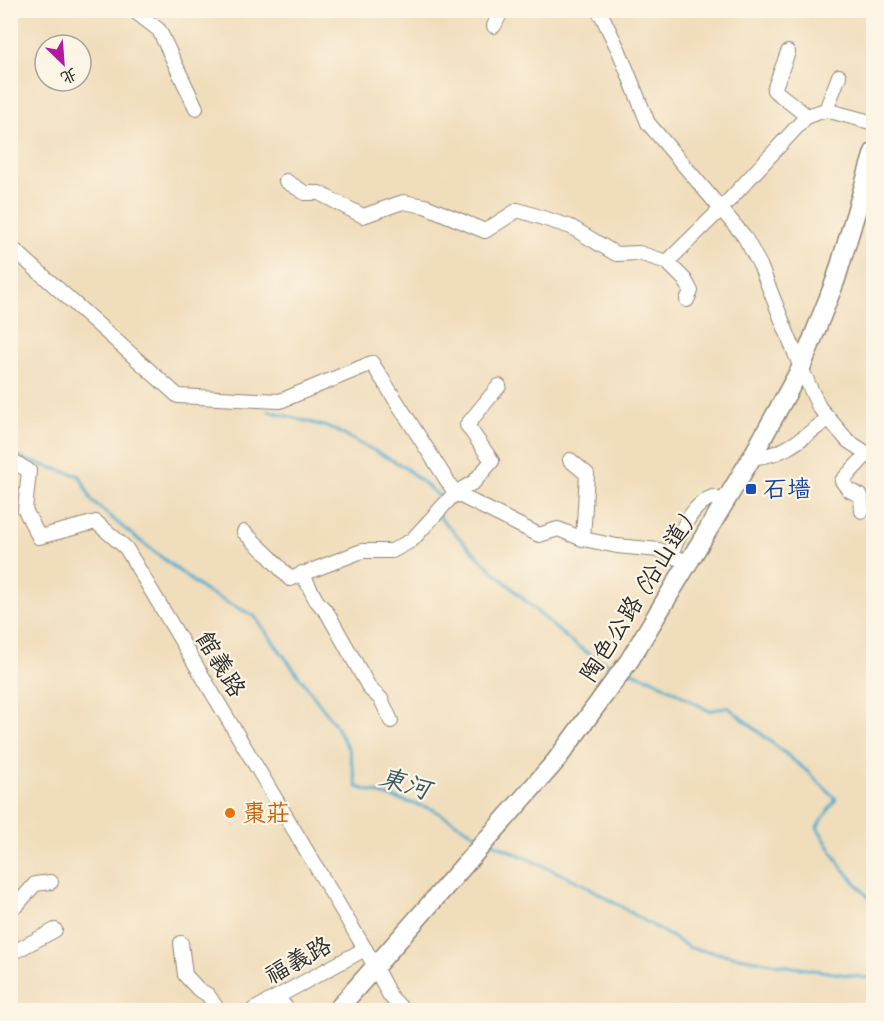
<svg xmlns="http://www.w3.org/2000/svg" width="884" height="1021" font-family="Caveat,'LXGW WenKai TC',sans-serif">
<rect width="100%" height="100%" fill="#fcf5e5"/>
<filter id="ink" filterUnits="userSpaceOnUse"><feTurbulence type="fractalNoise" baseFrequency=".0167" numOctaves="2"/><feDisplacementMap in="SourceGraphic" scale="12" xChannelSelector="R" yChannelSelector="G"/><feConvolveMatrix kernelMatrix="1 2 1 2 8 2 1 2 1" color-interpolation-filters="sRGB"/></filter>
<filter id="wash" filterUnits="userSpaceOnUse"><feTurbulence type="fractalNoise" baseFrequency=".008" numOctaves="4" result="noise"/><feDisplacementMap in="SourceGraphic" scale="24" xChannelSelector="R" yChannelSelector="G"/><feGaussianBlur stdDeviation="1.35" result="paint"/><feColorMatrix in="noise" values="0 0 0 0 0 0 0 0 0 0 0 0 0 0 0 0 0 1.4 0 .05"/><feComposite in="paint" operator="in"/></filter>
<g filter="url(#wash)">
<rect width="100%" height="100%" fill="#f0ddbb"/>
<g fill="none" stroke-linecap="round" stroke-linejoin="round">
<g stroke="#4facce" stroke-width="3">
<polyline points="873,199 874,200"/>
<polyline points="269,411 331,428 403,466 439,496 439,502"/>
<polyline points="10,451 25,460 80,476 92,501 125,529 205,591 254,616 334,723 349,750 357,787 432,809 479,836"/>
<path d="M440,515V518C468,547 497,575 527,602C554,627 581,655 617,667"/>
<polyline points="629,671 654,680 709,711 728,707 808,772 836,799 817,827 841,866 874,904"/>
<polyline points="493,843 585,885 690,948 793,967 874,979"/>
</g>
</g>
</g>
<g filter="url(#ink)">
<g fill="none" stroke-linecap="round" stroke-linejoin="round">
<g stroke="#8e8473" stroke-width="16">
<g id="minor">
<polyline points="133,10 159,30 196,108"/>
<polyline points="597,10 602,16 619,51 648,123 744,236 760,265 801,368 819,407 848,441 874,458"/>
<polyline points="494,26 502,10"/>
<polyline points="788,52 774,90 807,116"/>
<polyline points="826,110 839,76"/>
<polyline points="286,181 305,193 319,193 363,216 403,202 425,206 485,231 518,210 571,227 616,254 639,253 667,262 721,209 807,116 826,110 874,123"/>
<polyline points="10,246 178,396 280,401 372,363 455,493 539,535 558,529 583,539 617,546 659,550 689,563"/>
<polyline points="667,262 685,280 691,291 687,300"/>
<path d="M752,457C784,457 803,437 828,419"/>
<polyline points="10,459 29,471 25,510 39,537 96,522 126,548 368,954 390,996 403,1010"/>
<polyline points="570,460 587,474 583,539"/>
<polyline points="862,511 861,496 849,490 842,481 867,454"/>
<polyline points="244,532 270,557 290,579 362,551 392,551 412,540 455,493 474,482 492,461 467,425 499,386"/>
<path d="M670,555C680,536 690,504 713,497L724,503"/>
<polyline points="302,573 316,600 328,614 370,689 381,699 391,721"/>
<polyline points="10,908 17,905 35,884 51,882"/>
<polyline points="181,943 185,975 198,989 208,995 218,1010"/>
<polyline points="10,954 55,930"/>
<polyline points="277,997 288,1010"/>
<polyline points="253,1010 365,949"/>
</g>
</g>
<g stroke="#8e8473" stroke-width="21">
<polyline id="major" points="337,1010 555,762 629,661 752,457 801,368 836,279 874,152"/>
</g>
<use href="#minor" stroke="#fff" stroke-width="14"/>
<use href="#major" stroke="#fff" stroke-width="18"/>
</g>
</g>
<rect fill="#1a4fb4" stroke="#fcf5e5" stroke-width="2" x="745" y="483" width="12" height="12" rx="3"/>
<circle fill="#e8710a" stroke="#fcf5e5" stroke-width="2" cx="230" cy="813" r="6"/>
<g text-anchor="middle" stroke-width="4.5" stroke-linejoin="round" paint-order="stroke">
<g font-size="24" fill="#164399" stroke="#fcf5e5" text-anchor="start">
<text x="763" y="497">石墻</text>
</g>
<g font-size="24" fill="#2b2b2b" stroke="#fcf5e5">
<text transform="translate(636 599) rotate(-58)" y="8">陶色公路 (沿山道)</text>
<text transform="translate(221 664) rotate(59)" y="8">館義路</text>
<text transform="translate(298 960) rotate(-29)" y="8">福義路</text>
</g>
<g font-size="24" fill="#c56008" stroke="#fcf5e5" text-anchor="start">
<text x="242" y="821">棗莊</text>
</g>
<g font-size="26" font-style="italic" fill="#385864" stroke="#fcf5e5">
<text transform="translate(405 783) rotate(17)" y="9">東河</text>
</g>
</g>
<rect width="884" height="1021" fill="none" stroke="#fcf5e5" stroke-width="36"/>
<g transform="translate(63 63) rotate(155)"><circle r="28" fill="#fcf5e5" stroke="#a8a49b" stroke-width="1.5"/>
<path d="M0-4.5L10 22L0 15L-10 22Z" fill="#b5179e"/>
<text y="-9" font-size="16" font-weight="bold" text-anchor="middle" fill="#2b2b2b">北</text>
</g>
</svg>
